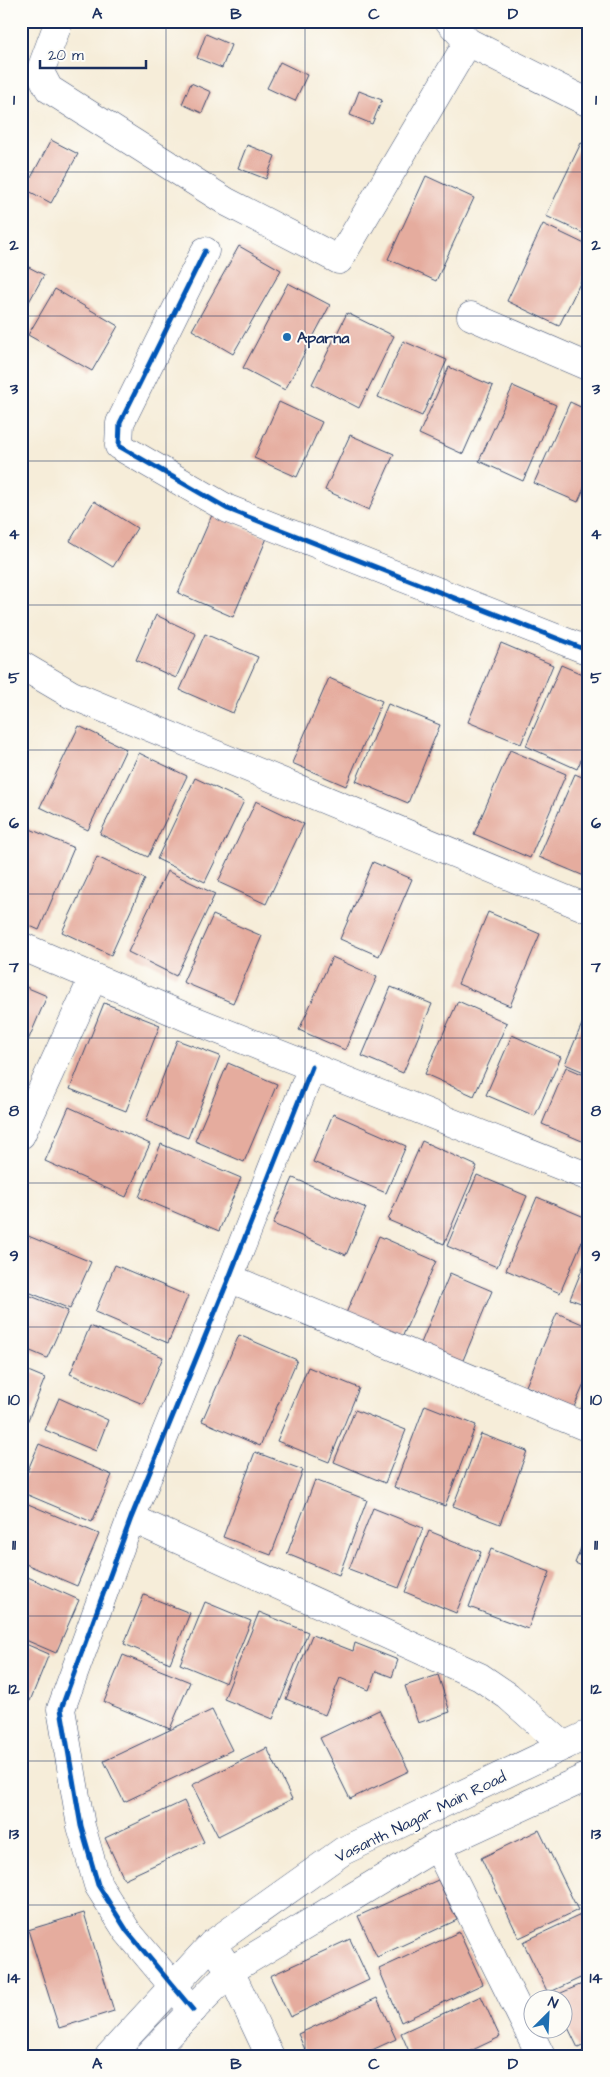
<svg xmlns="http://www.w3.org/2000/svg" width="610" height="2077" font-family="'Architects Daughter',sans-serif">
<rect width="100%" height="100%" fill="#fdfcf7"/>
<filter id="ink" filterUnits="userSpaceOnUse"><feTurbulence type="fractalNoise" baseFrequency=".02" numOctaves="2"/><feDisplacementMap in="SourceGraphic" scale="10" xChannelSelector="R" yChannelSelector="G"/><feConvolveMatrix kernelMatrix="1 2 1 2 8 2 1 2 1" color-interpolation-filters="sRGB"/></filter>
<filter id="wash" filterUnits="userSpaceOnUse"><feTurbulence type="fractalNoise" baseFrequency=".0096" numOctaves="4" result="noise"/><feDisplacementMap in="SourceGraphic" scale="20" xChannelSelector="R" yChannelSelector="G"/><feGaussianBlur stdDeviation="1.12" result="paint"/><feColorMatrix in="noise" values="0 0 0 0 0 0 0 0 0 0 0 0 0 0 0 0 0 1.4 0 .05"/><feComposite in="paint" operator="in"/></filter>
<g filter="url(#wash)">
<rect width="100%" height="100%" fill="#f6edd9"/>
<g id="blocks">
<g fill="#e5ac9e">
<polygon points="206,34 231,45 222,68 197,58"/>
<polygon points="280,62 307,75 295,101 267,88"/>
<polygon points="191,83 211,92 202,113 182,104"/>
<polygon points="359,91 382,100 372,124 350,115"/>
<polygon points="51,140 78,154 51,203 25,189"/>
<polygon points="581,143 589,146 589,236 546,216"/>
<polygon points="247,145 275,156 266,179 238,168"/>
<polygon points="426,176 474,198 436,281 388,259"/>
<polygon points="543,224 589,246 589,265 559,326 507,301"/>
<polygon points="239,246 281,270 233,354 192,330"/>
<polygon points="21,263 44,275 21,316"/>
<polygon points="288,283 330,305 285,390 243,368"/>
<polygon points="55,289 118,326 92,371 28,335"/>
<polygon points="347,313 394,336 359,408 312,384"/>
<polygon points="403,341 447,360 422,416 378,397"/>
<polygon points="449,367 493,386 463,454 419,434"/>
<polygon points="513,386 556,405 523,481 479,461"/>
<polygon points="279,402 322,422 297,477 254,458"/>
<polygon points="570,402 589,411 589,477 578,502 534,483"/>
<polygon points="350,435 394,454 369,510 325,490"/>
<polygon points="94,501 137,528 113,567 70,541"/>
<polygon points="212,515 267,538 233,617 178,593"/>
<polygon points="156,615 196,634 176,678 136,660"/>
<polygon points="205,634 258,657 233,713 180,690"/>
<polygon points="501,643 553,665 521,744 468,722"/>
<polygon points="561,665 589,677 589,742 577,769 526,746"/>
<polygon points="329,678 382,701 346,786 292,763"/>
<polygon points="388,704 440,725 408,803 356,781"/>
<polygon points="79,726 126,749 88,830 40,807"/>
<polygon points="510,750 566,774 530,858 474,834"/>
<polygon points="139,753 187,776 148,857 100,834"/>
<polygon points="575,774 589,780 589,878 539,857"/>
<polygon points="195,778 244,801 205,882 157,859"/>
<polygon points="256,801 304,824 266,904 218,882"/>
<polygon points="21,825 74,848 39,930 21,922"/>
<polygon points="97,857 145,879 111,955 62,932"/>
<polygon points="373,862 412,879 379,956 340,939"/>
<polygon points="167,871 215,894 176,976 128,952"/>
<polygon points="488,912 540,934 510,1006 458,984"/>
<polygon points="213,915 262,936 233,1003 183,982"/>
<polygon points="332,957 377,977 345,1050 299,1030"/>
<polygon points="21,985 47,996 21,1057"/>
<polygon points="391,987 432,1004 403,1073 362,1056"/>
<polygon points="458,1001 507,1023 474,1096 425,1074"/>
<polygon points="104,1003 160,1025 126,1111 70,1089"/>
<polygon points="585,1017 589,1019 589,1074 565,1064"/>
<polygon points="512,1035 561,1057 535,1116 486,1095"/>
<polygon points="177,1040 220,1056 188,1138 146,1121"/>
<polygon points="228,1063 277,1084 244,1162 195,1141"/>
<polygon points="566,1067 589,1077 589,1144 542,1124"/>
<polygon points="69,1107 150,1144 126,1197 45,1161"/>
<polygon points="333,1114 406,1146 386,1193 313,1162"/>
<polygon points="422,1141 477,1166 444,1244 388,1220"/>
<polygon points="161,1144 241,1178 219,1231 139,1197"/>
<polygon points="477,1175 527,1196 497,1267 447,1246"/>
<polygon points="293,1178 366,1208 346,1255 273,1224"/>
<polygon points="537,1197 589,1219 589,1225 560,1293 506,1270"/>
<polygon points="21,1233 91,1262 70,1309 21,1289"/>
<polygon points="379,1236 436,1261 400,1342 344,1318"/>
<polygon points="589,1252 589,1306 570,1299"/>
<polygon points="115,1265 188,1296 168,1343 95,1312"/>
<polygon points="450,1273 492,1291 461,1365 419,1348"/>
<polygon points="21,1292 68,1311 47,1358 21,1347"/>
<polygon points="557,1313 589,1327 589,1373 574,1407 526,1386"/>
<polygon points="90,1326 163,1357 143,1404 70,1374"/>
<polygon points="239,1335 297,1360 260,1446 202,1421"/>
<polygon points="308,1367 359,1388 329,1462 277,1441"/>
<polygon points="21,1368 45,1378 26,1425 21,1423"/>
<polygon points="589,1391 589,1416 580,1413"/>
<polygon points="59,1398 108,1420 96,1451 45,1430"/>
<polygon points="425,1405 476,1425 445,1506 394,1487"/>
<polygon points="355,1410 406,1430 385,1483 334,1462"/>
<polygon points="481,1434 527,1451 500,1524 453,1506"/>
<polygon points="39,1444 112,1475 92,1522 21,1492 21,1486"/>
<polygon points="255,1452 303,1470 271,1555 223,1537"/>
<polygon points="315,1480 367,1500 339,1575 287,1554"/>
<polygon points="21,1501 99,1534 77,1586 21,1562"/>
<polygon points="373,1508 423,1528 399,1588 349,1569"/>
<polygon points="589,1528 589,1569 575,1563"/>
<polygon points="429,1531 481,1552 456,1613 405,1592"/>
<polygon points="491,1549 550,1572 528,1629 469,1607"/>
<polygon points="21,1574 79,1600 56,1653 21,1638"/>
<polygon points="144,1595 190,1613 170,1663 124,1644"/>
<polygon points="205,1602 251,1621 226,1683 180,1664"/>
<polygon points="259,1612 308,1632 273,1719 224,1699"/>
<polygon points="312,1635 353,1651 355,1643 398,1660 392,1677 376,1671 369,1690 340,1678 325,1715 286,1699"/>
<polygon points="21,1642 49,1654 30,1701 21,1698"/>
<polygon points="123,1655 190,1682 170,1729 104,1702"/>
<polygon points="438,1675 450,1712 418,1723 405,1686"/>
<polygon points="212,1710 232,1750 124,1802 104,1761"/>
<polygon points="379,1710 409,1771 350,1799 320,1738"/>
<polygon points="267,1748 292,1799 218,1836 192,1785"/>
<polygon points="184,1801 204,1842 124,1879 105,1838"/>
<polygon points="539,1830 578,1910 519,1938 481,1858"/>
<polygon points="438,1880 457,1920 377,1957 358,1916"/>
<polygon points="589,1911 589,1974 548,1993 523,1942"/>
<polygon points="84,1913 114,2011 59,2028 28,1930"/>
<polygon points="459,1932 483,1984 401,2022 379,1969"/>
<polygon points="350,1939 369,1980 290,2017 270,1976"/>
<polygon points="589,1981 589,2043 578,2048 562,2015 562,2000 555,2000 554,1996"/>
<polygon points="481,1996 500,2037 460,2056 411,2056 401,2033"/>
<polygon points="377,1998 396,2039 359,2056 308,2056 298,2034"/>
<polygon points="589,2049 589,2056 580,2056 579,2053"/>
</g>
</g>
</g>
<g filter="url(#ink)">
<use href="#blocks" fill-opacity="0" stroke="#3c4c70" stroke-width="1"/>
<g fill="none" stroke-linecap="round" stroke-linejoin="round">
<g stroke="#3c4c70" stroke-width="29">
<g id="street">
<polyline points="59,21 40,72 49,89 227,202 339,260 468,42"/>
<polyline points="449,21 468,42 589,103"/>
<polyline points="205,251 120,423 119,446 228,509 589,651"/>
<polyline points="471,316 589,367"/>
<polyline points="21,665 72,695 589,909"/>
<polyline points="21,946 186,1017 589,1177"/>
<polyline points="21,1135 93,978"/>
<polyline points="229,1278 589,1428"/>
<polyline points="131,1518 480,1677 508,1696 564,1746"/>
<polyline points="437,1846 541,2056"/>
<polyline points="212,1944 230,1971 270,2056"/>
<polyline points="193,2010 127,1931 98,1885 81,1826 61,1709 131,1518 229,1278 312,1067"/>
</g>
</g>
<g stroke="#3c4c70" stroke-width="29">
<g id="secondary">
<polyline points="109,2056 212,1944 343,1851 589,1734"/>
<polyline points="148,2056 230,1971 437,1846 589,1776"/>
</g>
</g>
<use href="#street" stroke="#fff" stroke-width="28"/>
<use href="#secondary" stroke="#fff" stroke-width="28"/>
<g stroke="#fdfcf7" stroke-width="8">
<g id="cycleway">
<polyline points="205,251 120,423 119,446 228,509 589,651"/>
<polyline points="193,2010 127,1931 98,1885 81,1826 61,1709 131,1518 229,1278 312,1067"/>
</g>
</g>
<use href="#cycleway" stroke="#0057b8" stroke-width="5"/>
</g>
</g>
<path fill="none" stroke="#1b2f5e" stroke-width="1" stroke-opacity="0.55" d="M166,21V2056M305,21V2056M444,21V2056M21,172H589M21,316H589M21,461H589M21,605H589M21,750H589M21,894H589M21,1038H589M21,1183H589M21,1327H589M21,1472H589M21,1616H589M21,1761H589M21,1905H589"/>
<circle fill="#1f6fb2" stroke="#fdfcf7" stroke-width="2" cx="287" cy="337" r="5"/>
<g text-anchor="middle" stroke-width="4" stroke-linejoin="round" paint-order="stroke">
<g font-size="16" font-weight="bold" fill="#1b2f5e" stroke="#fdfcf7" text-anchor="start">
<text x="297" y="343">Aparna</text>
</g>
<g font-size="16" fill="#1b2f5e" stroke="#fdfcf7">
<text transform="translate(420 1816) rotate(-26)" y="6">Vasanth Nagar Main Road</text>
</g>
</g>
<rect width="610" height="2077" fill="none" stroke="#fdfcf7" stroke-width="55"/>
<g transform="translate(548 2014) rotate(24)"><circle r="24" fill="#fdfcf7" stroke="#a3aaba"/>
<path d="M0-4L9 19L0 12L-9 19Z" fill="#1f6fb2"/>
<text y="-8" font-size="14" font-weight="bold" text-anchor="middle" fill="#1b2f5e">N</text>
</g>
<path d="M40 60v8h106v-8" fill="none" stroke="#1b2f5e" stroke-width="2.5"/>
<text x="48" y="60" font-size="15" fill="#1b2f5e" stroke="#fdfcf7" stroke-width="4" paint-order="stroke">20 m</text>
<rect x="28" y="28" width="554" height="2022" fill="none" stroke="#1b2f5e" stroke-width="2"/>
<g font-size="16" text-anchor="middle" font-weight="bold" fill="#1b2f5e">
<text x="97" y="19">A</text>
<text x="236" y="19">B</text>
<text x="374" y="19">C</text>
<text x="513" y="19">D</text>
<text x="14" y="105">1</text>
<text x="596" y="105">1</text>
<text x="14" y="250">2</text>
<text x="596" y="250">2</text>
<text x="14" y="394">3</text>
<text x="596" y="394">3</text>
<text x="14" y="539">4</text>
<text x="596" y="539">4</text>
<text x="14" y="683">5</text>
<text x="596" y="683">5</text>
<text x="14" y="828">6</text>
<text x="596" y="828">6</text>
<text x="14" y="972">7</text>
<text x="596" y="972">7</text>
<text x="14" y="1116">8</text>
<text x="596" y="1116">8</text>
<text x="14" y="1261">9</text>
<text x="596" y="1261">9</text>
<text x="14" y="1405">10</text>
<text x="596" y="1405">10</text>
<text x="14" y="1550">11</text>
<text x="596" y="1550">11</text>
<text x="14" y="1694">12</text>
<text x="596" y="1694">12</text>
<text x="14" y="1839">13</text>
<text x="596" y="1839">13</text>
<text x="14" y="1983">14</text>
<text x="596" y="1983">14</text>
<text x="97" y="2069">A</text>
<text x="236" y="2069">B</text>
<text x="374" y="2069">C</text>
<text x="513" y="2069">D</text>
</g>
</svg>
